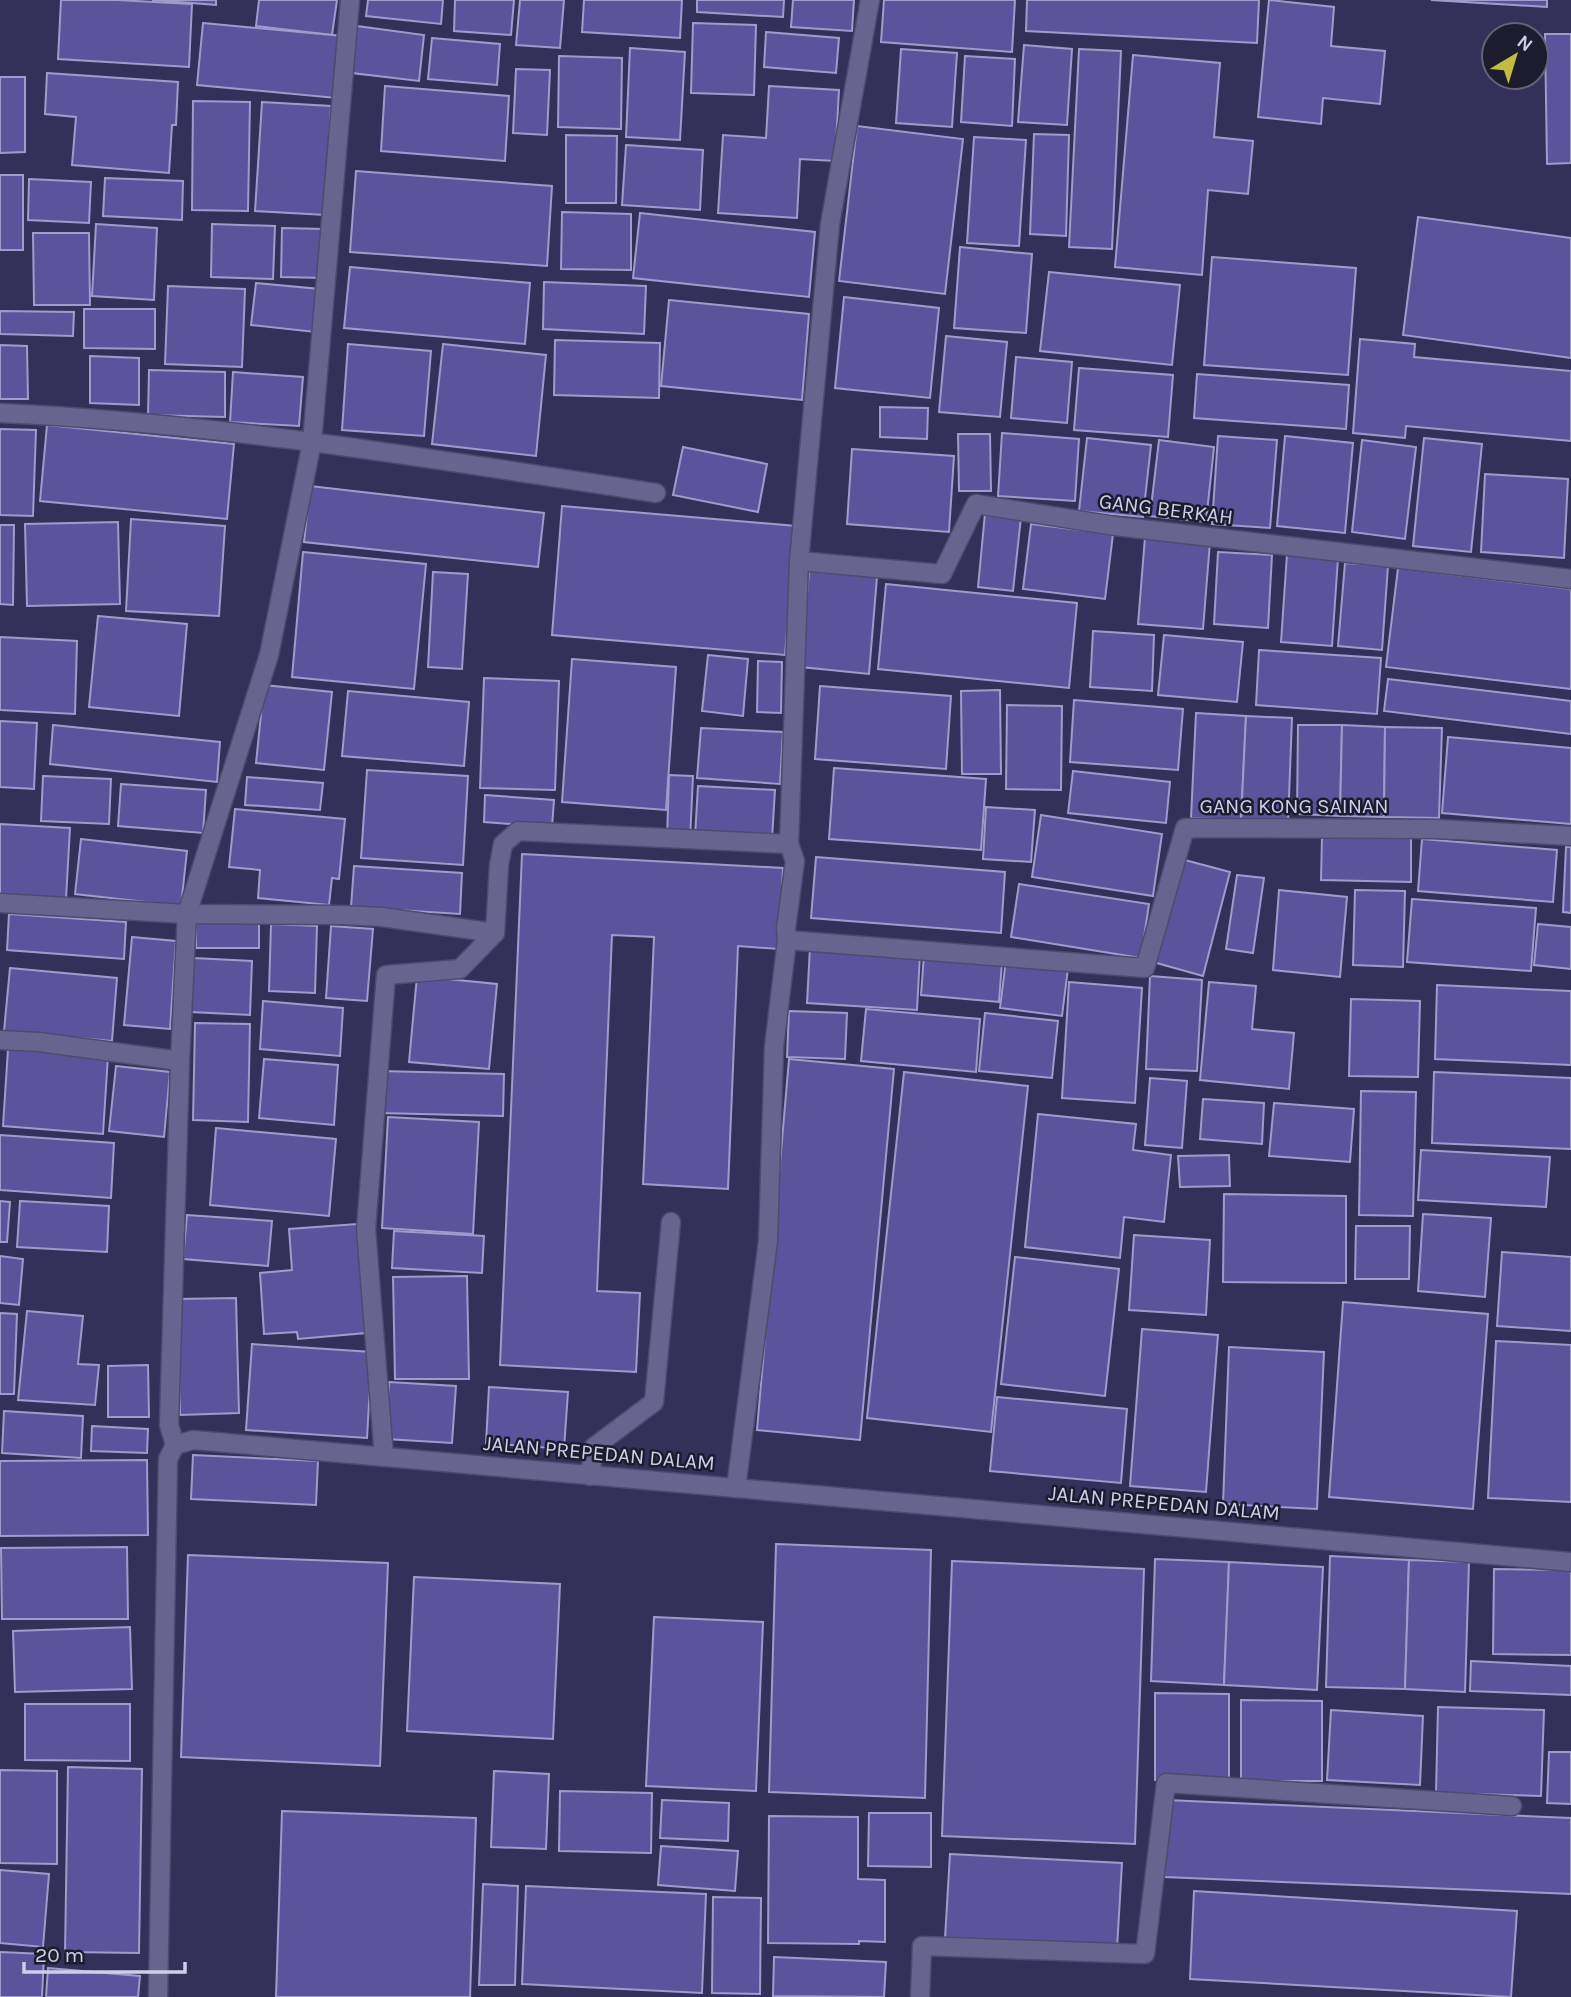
<svg xmlns="http://www.w3.org/2000/svg" width="1571" height="1997" font-family="Karla,sans-serif">
<rect width="100%" height="100%" fill="#353059"/>
<g fill="#5d539d" stroke="#9f9ccc" stroke-width="2">
<polygon points="61,0 117,0 192,4 189,67 58,59"/>
<polygon points="152,0 216,0 216,5"/>
<polygon points="259,0 337,0 332,35 256,26"/>
<polygon points="368,0 443,0 441,24 366,16"/>
<polygon points="455,0 514,0 511,35 454,31"/>
<polygon points="520,0 564,0 560,48 516,45"/>
<polygon points="584,0 682,0 680,38 582,32"/>
<polygon points="697,0 784,0 783,17 697,12"/>
<polygon points="793,0 854,0 852,31 791,27"/>
<polygon points="884,0 1015,0 1012,52 881,42"/>
<polygon points="1027,0 1259,0 1257,43 1026,31"/>
<polygon points="1269,0 1334,7 1331,46 1385,51 1380,104 1323,98 1321,124 1258,117"/>
<polygon points="1431,0 1547,0 1547,7"/>
<polygon points="203,23 343,36 336,98 197,85"/>
<polygon points="693,23 756,25 754,95 691,93"/>
<polygon points="357,26 424,35 419,81 352,73"/>
<polygon points="766,32 839,38 836,73 764,67"/>
<polygon points="1545,34 1571,34 1571,163 1547,164"/>
<polygon points="432,38 500,44 497,85 428,79"/>
<polygon points="1024,45 1072,49 1067,125 1018,122"/>
<polygon points="630,48 685,52 680,140 626,137"/>
<polygon points="901,49 957,53 952,127 896,123"/>
<polygon points="1079,49 1121,51 1112,249 1069,247"/>
<polygon points="1133,55 1220,63 1214,137 1253,141 1248,194 1208,190 1202,275 1115,267"/>
<polygon points="559,56 622,58 621,129 558,127"/>
<polygon points="965,56 1015,59 1012,126 961,122"/>
<polygon points="516,69 550,70 547,135 513,133"/>
<polygon points="47,73 178,82 176,125 172,125 169,173 72,165 76,117 45,114"/>
<polygon points="0,77 25,77 25,152 0,153"/>
<polygon points="385,86 509,96 505,161 381,151"/>
<polygon points="769,86 839,90 835,161 800,159 797,218 718,213 723,135 766,138"/>
<polygon points="193,101 250,102 248,211 192,210"/>
<polygon points="262,102 331,106 325,215 255,211"/>
<polygon points="857,126 963,139 945,294 839,281"/>
<polygon points="1034,134 1069,135 1066,236 1030,234"/>
<polygon points="566,135 617,136 616,203 566,203"/>
<polygon points="974,137 1026,140 1019,246 967,243"/>
<polygon points="626,145 703,150 700,210 622,205"/>
<polygon points="356,171 552,186 547,266 350,252"/>
<rect x="0" y="175" width="23" height="75"/>
<polygon points="105,178 183,181 182,220 103,216"/>
<polygon points="29,179 91,182 89,223 28,220"/>
<polygon points="562,212 631,214 631,270 561,269"/>
<polygon points="640,213 815,232 809,297 633,278"/>
<polygon points="1418,217 1571,238 1571,358 1403,335"/>
<polygon points="96,224 157,228 154,300 92,296"/>
<polygon points="212,224 275,226 273,279 211,277"/>
<polygon points="282,228 324,229 323,278 281,277"/>
<polygon points="33,233 89,233 90,305 34,305"/>
<polygon points="960,247 1032,254 1026,333 954,328"/>
<polygon points="1212,257 1356,268 1348,375 1204,365"/>
<polygon points="350,267 530,283 525,344 344,328"/>
<polygon points="1049,272 1180,285 1172,365 1040,351"/>
<polygon points="544,282 646,286 644,334 543,329"/>
<polygon points="256,283 320,289 315,332 251,325"/>
<polygon points="168,286 245,289 242,367 165,364"/>
<polygon points="844,297 939,308 930,398 835,388"/>
<polygon points="669,300 809,314 802,400 661,386"/>
<polygon points="84,309 155,309 155,349 84,348"/>
<polygon points="0,311 74,312 73,336 0,334"/>
<polygon points="946,336 1007,342 1000,417 939,412"/>
<polygon points="1360,339 1415,344 1414,357 1571,371 1571,441 1406,426 1405,438 1353,433"/>
<polygon points="555,340 660,343 659,398 554,395"/>
<polygon points="348,344 431,351 424,436 342,430"/>
<polygon points="443,344 546,355 536,456 432,444"/>
<polygon points="0,345 27,346 28,399 0,399"/>
<polygon points="90,356 139,358 139,405 90,403"/>
<polygon points="1016,357 1072,362 1067,423 1011,418"/>
<polygon points="1079,368 1173,375 1168,437 1074,430"/>
<polygon points="149,370 225,372 225,417 148,415"/>
<polygon points="233,372 303,377 299,426 230,422"/>
<polygon points="1197,374 1349,385 1346,429 1194,418"/>
<polygon points="880,407 928,408 927,439 880,437"/>
<polygon points="47,425 234,444 227,519 40,501"/>
<polygon points="0,429 36,430 33,516 0,515"/>
<polygon points="1002,433 1079,439 1075,501 998,496"/>
<polygon points="958,434 990,434 991,491 959,491"/>
<polygon points="1218,436 1277,440 1270,528 1212,524"/>
<polygon points="1285,436 1353,443 1345,533 1277,526"/>
<polygon points="1087,438 1151,445 1143,517 1079,511"/>
<polygon points="1424,438 1482,444 1471,552 1413,546"/>
<polygon points="1159,440 1214,447 1206,522 1150,516"/>
<polygon points="1362,440 1416,447 1405,539 1352,532"/>
<polygon points="683,447 767,464 758,512 673,495"/>
<polygon points="852,449 954,456 949,532 847,524"/>
<polygon points="1485,474 1568,479 1564,558 1481,552"/>
<polygon points="310,486 544,513 538,567 304,542"/>
<polygon points="562,506 796,526 785,655 552,635"/>
<polygon points="985,513 1021,517 1013,591 978,587"/>
<polygon points="131,519 225,526 219,616 126,611"/>
<polygon points="118,522 120,604 27,606 25,524"/>
<polygon points="1031,524 1113,534 1105,599 1023,589"/>
<polygon points="0,525 14,525 13,605 0,604"/>
<polygon points="1145,537 1210,542 1203,629 1138,624"/>
<polygon points="303,552 426,564 414,689 292,677"/>
<polygon points="1218,552 1272,555 1268,628 1214,624"/>
<polygon points="1287,554 1338,558 1332,646 1281,642"/>
<polygon points="1345,563 1388,566 1382,650 1338,646"/>
<polygon points="1398,568 1571,589 1571,689 1386,667"/>
<polygon points="809,571 877,577 869,674 801,667"/>
<polygon points="433,572 468,574 462,669 428,667"/>
<polygon points="886,584 1077,603 1069,688 878,669"/>
<polygon points="98,616 187,624 179,716 89,707"/>
<polygon points="1093,631 1154,635 1152,691 1090,687"/>
<polygon points="1164,635 1243,642 1237,702 1158,695"/>
<polygon points="0,637 77,641 75,714 0,710"/>
<polygon points="1259,650 1381,658 1377,714 1256,705"/>
<polygon points="708,655 748,659 743,716 702,711"/>
<polygon points="572,659 676,667 666,810 562,802"/>
<polygon points="758,661 782,662 781,713 757,712"/>
<polygon points="484,678 559,681 555,790 480,788"/>
<polygon points="1388,679 1571,701 1571,734 1384,711"/>
<polygon points="264,685 332,692 324,770 256,763"/>
<polygon points="820,686 951,696 946,769 815,759"/>
<polygon points="1000,690 1001,774 962,774 961,691"/>
<polygon points="348,691 469,702 464,766 342,756"/>
<polygon points="1074,700 1183,709 1178,770 1070,762"/>
<polygon points="1007,705 1062,706 1061,790 1006,789"/>
<polygon points="1196,713 1246,716 1241,820 1191,818"/>
<polygon points="1246,716 1292,718 1288,823 1241,820"/>
<polygon points="0,721 37,723 34,789 0,787"/>
<polygon points="53,725 220,742 217,782 50,764"/>
<polygon points="1298,725 1342,725 1340,816 1297,814"/>
<polygon points="1342,725 1385,727 1384,817 1340,816"/>
<polygon points="1385,727 1442,728 1439,818 1384,817"/>
<polygon points="701,728 783,732 780,784 697,778"/>
<polygon points="1448,737 1571,748 1571,824 1442,813"/>
<polygon points="834,768 986,779 981,850 829,839"/>
<polygon points="367,770 468,776 463,865 361,858"/>
<polygon points="1073,771 1170,782 1166,823 1068,813"/>
<polygon points="669,775 693,776 690,840 667,839"/>
<polygon points="43,776 111,779 109,824 41,821"/>
<polygon points="247,777 323,783 320,810 245,805"/>
<polygon points="121,784 206,790 203,833 118,826"/>
<polygon points="698,786 775,790 772,839 695,836"/>
<polygon points="485,795 554,800 552,827 484,822"/>
<polygon points="986,807 1035,810 1031,862 983,859"/>
<polygon points="235,809 345,819 339,879 332,878 329,905 258,898 260,870 229,867"/>
<polygon points="1041,815 1162,834 1153,896 1032,877"/>
<polygon points="0,824 70,828 66,899 0,895"/>
<polygon points="1322,837 1411,838 1411,882 1321,880"/>
<polygon points="81,839 187,851 181,906 75,894"/>
<polygon points="1422,839 1557,850 1553,902 1418,891"/>
<polygon points="1566,847 1571,847 1571,913 1563,912"/>
<polygon points="522,854 783,868 779,949 738,946 728,1189 643,1184 654,937 612,935 597,1291 640,1293 636,1372 500,1365"/>
<polygon points="816,857 1005,872 1001,933 811,918"/>
<polygon points="1181,859 1230,872 1203,976 1153,962"/>
<polygon points="354,866 462,873 460,914 351,907"/>
<polygon points="1237,875 1264,878 1253,953 1226,949"/>
<polygon points="1019,884 1149,904 1141,958 1011,937"/>
<polygon points="1279,890 1347,897 1340,977 1273,970"/>
<polygon points="1355,890 1405,891 1403,967 1353,965"/>
<polygon points="1412,899 1536,908 1531,971 1407,962"/>
<polygon points="9,914 126,922 124,959 7,950"/>
<polygon points="196,920 259,922 259,948 196,948"/>
<polygon points="271,924 317,926 315,993 269,991"/>
<polygon points="1538,924 1571,927 1571,969 1534,965"/>
<polygon points="331,926 373,929 367,1001 326,998"/>
<polygon points="132,937 176,941 170,1029 124,1025"/>
<polygon points="810,947 920,954 917,1010 807,1003"/>
<polygon points="924,955 1002,962 999,1002 921,995"/>
<polygon points="193,958 252,961 250,1015 191,1012"/>
<polygon points="1006,960 1068,968 1062,1016 1000,1008"/>
<polygon points="10,968 117,978 112,1041 4,1031"/>
<polygon points="417,976 497,984 489,1069 409,1062"/>
<polygon points="1150,976 1202,980 1197,1071 1146,1069"/>
<polygon points="1069,982 1142,988 1135,1103 1062,1098"/>
<polygon points="1209,982 1256,986 1252,1029 1294,1033 1289,1089 1200,1080"/>
<polygon points="1437,985 1571,991 1571,1065 1435,1059"/>
<polygon points="1351,999 1420,1001 1418,1077 1349,1076"/>
<polygon points="263,1001 343,1008 340,1056 260,1049"/>
<polygon points="866,1009 980,1019 976,1072 861,1061"/>
<polygon points="789,1011 847,1013 845,1059 787,1057"/>
<polygon points="985,1013 1058,1021 1052,1078 979,1071"/>
<polygon points="195,1023 250,1024 248,1122 193,1120"/>
<polygon points="8,1049 108,1056 103,1134 3,1126"/>
<polygon points="264,1059 338,1065 334,1125 259,1118"/>
<polygon points="789,1059 894,1069 860,1440 757,1430"/>
<polygon points="116,1066 170,1072 164,1137 109,1131"/>
<polygon points="380,1071 504,1074 503,1116 379,1113"/>
<polygon points="904,1072 1028,1086 991,1432 867,1418"/>
<polygon points="1434,1072 1571,1078 1571,1149 1432,1143"/>
<polygon points="1150,1078 1187,1081 1182,1148 1145,1145"/>
<polygon points="1361,1091 1416,1092 1413,1216 1359,1215"/>
<polygon points="1203,1099 1264,1103 1262,1144 1200,1139"/>
<polygon points="1274,1103 1354,1109 1350,1162 1269,1156"/>
<polygon points="1038,1114 1136,1124 1133,1150 1171,1155 1164,1222 1124,1217 1120,1258 1025,1247"/>
<polygon points="388,1117 479,1122 473,1234 382,1228"/>
<polygon points="216,1128 336,1139 329,1216 210,1205"/>
<polygon points="0,1135 114,1143 111,1198 0,1190"/>
<polygon points="1421,1150 1550,1157 1546,1207 1418,1200"/>
<polygon points="1229,1155 1230,1186 1180,1187 1178,1156"/>
<polygon points="1224,1194 1346,1196 1346,1283 1223,1282"/>
<polygon points="0,1201 10,1202 7,1242 0,1242"/>
<polygon points="20,1201 109,1206 107,1252 17,1247"/>
<polygon points="1423,1214 1491,1218 1485,1297 1418,1291"/>
<polygon points="187,1215 272,1221 268,1266 183,1259"/>
<polygon points="357,1224 366,1333 298,1339 297,1332 264,1334 260,1273 292,1270 289,1229"/>
<polygon points="1356,1226 1410,1226 1409,1279 1355,1279"/>
<polygon points="394,1231 484,1236 482,1273 392,1268"/>
<polygon points="1134,1235 1210,1240 1206,1315 1129,1310"/>
<polygon points="1502,1252 1571,1257 1571,1331 1497,1326"/>
<polygon points="0,1256 23,1259 19,1305 0,1303"/>
<polygon points="1015,1257 1119,1269 1105,1396 1001,1384"/>
<polygon points="467,1276 469,1379 395,1379 393,1277"/>
<polygon points="236,1298 239,1413 180,1415 177,1299"/>
<polygon points="1343,1302 1488,1314 1473,1509 1329,1497"/>
<polygon points="27,1311 83,1316 78,1364 99,1365 95,1405 18,1400"/>
<polygon points="0,1313 17,1314 14,1394 0,1394"/>
<polygon points="1142,1329 1218,1335 1206,1492 1130,1486"/>
<polygon points="1496,1341 1571,1345 1571,1502 1488,1498"/>
<polygon points="252,1344 372,1352 367,1438 246,1430"/>
<polygon points="1229,1347 1324,1352 1317,1509 1223,1504"/>
<polygon points="148,1365 149,1417 108,1417 108,1366"/>
<polygon points="389,1382 456,1386 452,1443 386,1439"/>
<polygon points="489,1387 568,1392 564,1449 486,1443"/>
<polygon points="997,1397 1127,1409 1121,1483 990,1471"/>
<polygon points="4,1411 83,1416 81,1458 2,1453"/>
<polygon points="92,1426 148,1429 147,1453 91,1451"/>
<polygon points="193,1455 318,1461 316,1505 191,1499"/>
<polygon points="147,1460 148,1535 0,1536 0,1461"/>
<polygon points="776,1544 931,1550 925,1798 769,1792"/>
<polygon points="127,1547 128,1619 2,1619 1,1548"/>
<polygon points="188,1555 388,1563 380,1766 181,1757"/>
<polygon points="1330,1556 1409,1560 1405,1689 1326,1687"/>
<polygon points="1155,1559 1229,1562 1224,1685 1151,1681"/>
<polygon points="1409,1560 1469,1562 1465,1692 1405,1689"/>
<polygon points="952,1561 1144,1569 1135,1844 942,1836"/>
<polygon points="1229,1562 1323,1567 1317,1690 1224,1685"/>
<polygon points="1494,1569 1571,1570 1571,1655 1493,1654"/>
<polygon points="414,1577 560,1584 553,1739 407,1731"/>
<polygon points="654,1617 763,1622 756,1791 646,1786"/>
<polygon points="130,1627 132,1689 15,1692 13,1631"/>
<polygon points="1471,1661 1571,1666 1571,1695 1470,1691"/>
<polygon points="1155,1693 1229,1694 1229,1781 1155,1780"/>
<polygon points="1241,1700 1322,1701 1322,1781 1241,1781"/>
<polygon points="25,1704 130,1704 130,1761 25,1760"/>
<polygon points="1438,1707 1544,1710 1541,1796 1436,1793"/>
<polygon points="1331,1710 1423,1716 1420,1785 1327,1780"/>
<polygon points="1549,1752 1571,1752 1571,1804 1547,1803"/>
<polygon points="68,1767 142,1769 139,1953 65,1952"/>
<polygon points="0,1770 57,1771 57,1864 0,1863"/>
<polygon points="494,1771 549,1774 546,1849 491,1847"/>
<polygon points="560,1791 652,1793 651,1853 559,1851"/>
<polygon points="662,1800 729,1803 728,1841 660,1838"/>
<polygon points="1167,1800 1571,1818 1571,1894 1164,1877"/>
<polygon points="282,1811 476,1818 470,1997 276,1997"/>
<polygon points="869,1813 931,1813 931,1867 868,1866"/>
<polygon points="769,1816 858,1817 858,1879 885,1880 885,1942 859,1941 859,1944 768,1943"/>
<polygon points="661,1846 738,1851 735,1891 658,1885"/>
<polygon points="950,1854 1122,1863 1117,1949 945,1938"/>
<polygon points="0,1870 49,1874 43,1947 0,1943"/>
<polygon points="483,1884 518,1886 515,1985 479,1985"/>
<polygon points="526,1886 706,1894 702,1993 522,1984"/>
<polygon points="1194,1891 1517,1911 1511,1997 1190,1979"/>
<polygon points="713,1897 761,1898 760,1994 712,1993"/>
<polygon points="0,1952 44,1954 42,1997 0,1997"/>
<polygon points="774,1957 886,1962 884,1997 773,1996"/>
<polygon points="48,1968 140,1976 138,1997 46,1997"/>
</g>
<g fill="none" stroke-linecap="round" stroke-linejoin="round">
<g stroke="#4f4a6d" stroke-width="21">
<polyline id="service" points="590,1476 594,1447 654,1402 671,1222"/>
</g>
<g stroke="#4f4a6d" stroke-width="21">
<g id="minor">
<path d="M0,413C220,423 438,460 656,493"/>
<polyline points="799,561 942,574 976,504 1115,526 1571,579"/>
<polyline points="789,844 799,561 830,224 870,0"/>
<polyline points="0,903 187,914 342,915 382,917 495,933 499,865 503,844 518,831 789,844 795,861 786,928 787,940 774,1047 768,1241 736,1488"/>
<polyline points="787,940 1145,968 1185,828 1437,829 1571,836"/>
<polyline points="0,1040 39,1042 180,1061"/>
<polyline points="175,1445 169,1425 180,1061 187,914 269,655 312,442 350,0"/>
<polyline points="384,1457 366,1229 386,975 460,969 495,933"/>
<polyline points="158,1997 168,1459 175,1445 193,1440 1571,1562"/>
<polyline points="920,1997 922,1946 1145,1954 1166,1783 1512,1806"/>
</g>
</g>
<use href="#service" stroke="#676490" stroke-width="18"/>
<use href="#minor" stroke="#676490" stroke-width="18"/>
</g>
<g text-anchor="middle" stroke-width="5" stroke-linejoin="round" paint-order="stroke">
<g font-size="21" fill="#cfcee8" stroke="#1d1c2e">
<text transform="translate(1166 509) rotate(7)" y="7">GANG BERKAH</text>
<text x="1294" y="813">GANG KONG SAINAN</text>
<text transform="translate(599 1453) rotate(5)" y="7">JALAN PREPEDAN DALAM</text>
<text transform="translate(1164 1503) rotate(5)" y="7">JALAN PREPEDAN DALAM</text>
</g>
</g>
<g transform="translate(1515 56) rotate(38)"><circle r="33" fill="#1d1c2e" stroke="#646378" stroke-width="2"/>
<path d="M0-5L12 26L0 18L-12 26Z" fill="#c2bd3f"/>
<text y="-10" font-size="19" font-weight="bold" text-anchor="middle" fill="#cfcee8">N</text>
</g>
<path d="M24 1962v10h161v-10" fill="none" stroke="#cfcee8" stroke-width="3.5"/>
<text x="35" y="1962" font-size="21" fill="#cfcee8" stroke="#1d1c2e" stroke-width="5" paint-order="stroke">20 m</text>
</svg>
